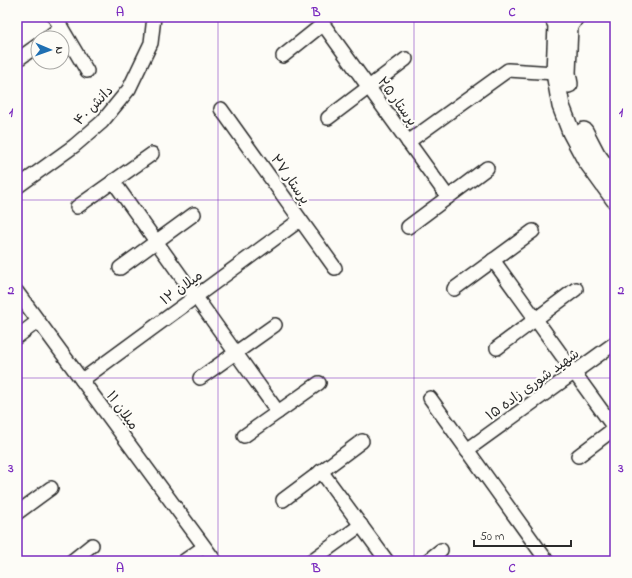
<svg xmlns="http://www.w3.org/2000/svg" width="632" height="578" font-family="'Indie Flower','Playpen Sans Arabic',sans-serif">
<rect width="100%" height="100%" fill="#fdfcf7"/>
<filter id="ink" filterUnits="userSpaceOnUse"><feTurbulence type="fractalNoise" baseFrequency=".025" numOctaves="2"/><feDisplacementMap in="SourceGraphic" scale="8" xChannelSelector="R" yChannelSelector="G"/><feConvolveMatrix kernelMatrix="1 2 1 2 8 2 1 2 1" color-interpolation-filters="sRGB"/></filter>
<g filter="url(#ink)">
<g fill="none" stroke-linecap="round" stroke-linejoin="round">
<g stroke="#2b2b2b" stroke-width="16">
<g id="minor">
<polyline points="54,17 61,27"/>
<polyline points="323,24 448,197"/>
<polyline points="47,38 61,27 87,71"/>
<polyline points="283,56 323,24 319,17"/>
<polyline points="17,60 38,45"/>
<polyline points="221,109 335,268"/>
<polyline points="328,118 406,59"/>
<polyline points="408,142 508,70 555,73"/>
<polyline points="113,181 278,412"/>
<polyline points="17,187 74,146 102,122 129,89 151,43 154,17"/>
<polyline points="77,207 152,154"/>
<polyline points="408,227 487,168"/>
<polyline points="493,260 615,429"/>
<polyline points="120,268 194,214"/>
<polyline points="454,289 533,231"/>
<polyline points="17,292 215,561"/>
<polyline points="17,337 38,321"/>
<polyline points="497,348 576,289"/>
<polyline points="200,378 275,325"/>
<polyline points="82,380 300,220"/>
<polyline points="430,398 547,561"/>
<polyline points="244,436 319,383"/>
<polyline points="467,450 615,343"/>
<polyline points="578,456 615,428"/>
<polyline points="321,471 387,561"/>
<polyline points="283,500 362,441"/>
<polyline points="17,513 51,488"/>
<polyline points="72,561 92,545"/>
<polyline points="184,561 204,547"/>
<polyline points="311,561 361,525"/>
<polyline points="427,561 441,550"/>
</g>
</g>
<g stroke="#2b2b2b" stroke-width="20">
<g id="tertiary">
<polyline points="553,17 557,25 555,73 561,106 571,132 586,160 615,200"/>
<polyline points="569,84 567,73 569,26 575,17"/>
<polyline points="584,131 596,154 615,180"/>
</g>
</g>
<use href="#minor" stroke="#fdfcf7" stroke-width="13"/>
<use href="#tertiary" stroke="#fdfcf7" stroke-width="17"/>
</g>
</g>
<path fill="none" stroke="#7b2cbf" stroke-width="1" stroke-opacity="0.55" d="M218,17V561M414,17V561M17,200H615M17,378H615"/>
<g text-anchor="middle" stroke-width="4" stroke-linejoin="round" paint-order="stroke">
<g font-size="14" fill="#2b2b2b" stroke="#fdfcf7">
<text transform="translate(398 101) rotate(54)" y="5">پرستار ۲۵</text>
<text transform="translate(93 105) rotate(-46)" y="5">دانش ۴۰</text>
<text transform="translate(291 179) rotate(55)" y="5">پرستار ۲۷</text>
<text transform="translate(181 287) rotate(-36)" y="5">میلان ۱۲</text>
<text transform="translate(532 384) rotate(-36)" y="5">شهید شوری زاده ۱۵</text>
<text transform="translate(123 410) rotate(54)" y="5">میلان ۱۱</text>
</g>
</g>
<rect width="632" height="578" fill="none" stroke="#fdfcf7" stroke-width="44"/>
<g transform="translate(50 50) rotate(92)"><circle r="19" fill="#fdfcf7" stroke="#a9a8a5"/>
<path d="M0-3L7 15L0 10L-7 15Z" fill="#1f6fb2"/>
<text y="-6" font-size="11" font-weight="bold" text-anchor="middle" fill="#2b2b2b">N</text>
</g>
<path d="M474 540v6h97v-6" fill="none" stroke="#2b2b2b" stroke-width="2"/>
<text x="480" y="540" font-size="12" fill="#2b2b2b" stroke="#fdfcf7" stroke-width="3" paint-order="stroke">50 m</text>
<rect x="22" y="22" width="588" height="534" fill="none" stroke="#7b2cbf" stroke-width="1.5"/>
<g font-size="13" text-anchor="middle" font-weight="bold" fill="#7b2cbf">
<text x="120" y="16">A</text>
<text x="316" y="16">B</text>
<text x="512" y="16">C</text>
<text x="11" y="116">1</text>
<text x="621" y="116">1</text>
<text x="11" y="294">2</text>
<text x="621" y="294">2</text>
<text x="11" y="472">3</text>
<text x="621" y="472">3</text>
<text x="120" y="572">A</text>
<text x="316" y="572">B</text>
<text x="512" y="572">C</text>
</g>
</svg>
